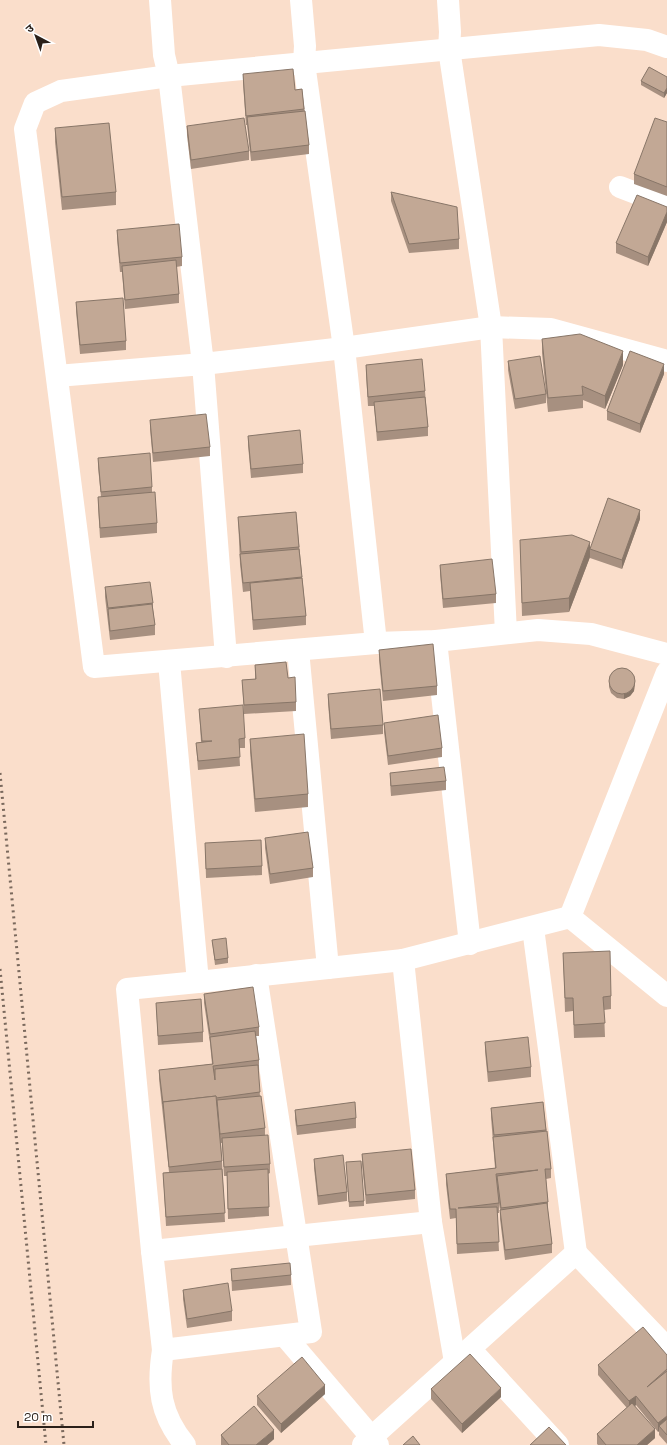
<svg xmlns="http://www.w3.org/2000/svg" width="667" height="1445" font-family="'Space Grotesk','Noto Sans Devanagari',sans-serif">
<rect width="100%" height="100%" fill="#fadecb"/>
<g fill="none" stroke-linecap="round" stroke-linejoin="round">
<g stroke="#fff" stroke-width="22">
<polyline points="160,0 164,55 169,76 203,364 344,348 491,327 551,329 667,361"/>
<polyline points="301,0 305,46 304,63 344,348 376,643"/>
<polyline points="448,0 450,32 449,49 491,327 506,633"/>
<polyline points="667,47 647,40 599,35 169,76 61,91 35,103 25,129 94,667 376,643 436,641 538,630 591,634 667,654"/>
<polyline points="620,187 667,205"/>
<polyline points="57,376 203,364 226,657"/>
<polyline points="436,641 470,944"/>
<polyline points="298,650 328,968"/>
<polyline points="169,662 198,982 403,960 431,1222 455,1362"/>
<polyline points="570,917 667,672"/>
<polyline points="533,928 576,1253"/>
<polyline points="403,960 570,917 667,996"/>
<polyline points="198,982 127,989 152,1251 431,1222"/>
<polyline points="152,1251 163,1350 311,1332 256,975"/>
<polyline points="285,1336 378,1445"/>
<polyline points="470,1349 558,1445"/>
<path d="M163,1350C157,1388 160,1414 185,1445"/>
<polyline points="363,1445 576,1253 667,1348"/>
</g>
<g stroke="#7a695d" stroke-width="3" stroke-dasharray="2 4" stroke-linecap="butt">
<polyline points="0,773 64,1445"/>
<polyline points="0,969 46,1445"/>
</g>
</g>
<g fill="#a79080">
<polygon points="243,74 295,90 302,89 309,145 309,154 251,161 247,125 246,125 243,83"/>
<polygon points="667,77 667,93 664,98 641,85 641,81"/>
<polygon points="667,122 667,196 634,184 634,174"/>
<polygon points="187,126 249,151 249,160 191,169 187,135"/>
<polygon points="55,128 116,192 116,205 62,210 55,142"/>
<polygon points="391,192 459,239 459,249 409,253 391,201"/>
<polygon points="667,207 667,222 648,266 616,253 616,243"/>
<polygon points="117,230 182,257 182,266 176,267 179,294 179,303 125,309 122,272 120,272 117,239"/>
<polygon points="76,302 126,341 126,350 80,354 76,311"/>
<polygon points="542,339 623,365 605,409 583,400 583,408 548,412 542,353"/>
<polygon points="508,361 546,394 546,403 515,409 508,370"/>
<polygon points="366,365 425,391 428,427 428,436 377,441 374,406 368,406 366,374"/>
<polygon points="664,374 640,433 607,420 607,411"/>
<polygon points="150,420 210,447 210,456 153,462 150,429"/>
<polygon points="248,436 303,464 303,473 251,478 248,445"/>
<polygon points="98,458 152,487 152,492 157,523 157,533 100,538 98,506 98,497 101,497 98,467"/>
<polygon points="296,512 306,616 306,625 253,630 250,591 243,592 240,564 238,517"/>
<polygon points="640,519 622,569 590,558 590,557 569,612 522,616 520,540 590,547"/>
<polygon points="440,565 496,594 496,603 443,608 440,574"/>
<polygon points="105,587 153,603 153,609 155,625 155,635 110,640 105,597"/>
<polygon points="379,650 437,686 437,695 383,701 379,660"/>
<polygon points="255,665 288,678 296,702 296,711 244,714 242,680 255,679"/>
<polygon points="609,682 635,684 634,691 630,696 624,699 617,698 611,693 609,687"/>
<polygon points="328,694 383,725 383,734 331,739 328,703"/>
<polygon points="199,709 245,738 245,748 239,748 240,766 198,770 196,743 201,742"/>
<polygon points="384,723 442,748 442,757 388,765 384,732"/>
<polygon points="250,739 308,794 308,807 255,812 250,752"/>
<polygon points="390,773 446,781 446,790 391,796 390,782"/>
<polygon points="265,838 313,868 313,877 270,884 265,848"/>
<polygon points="205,843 262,866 262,875 206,878"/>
<polygon points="212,940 228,958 228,963 215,965"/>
<polygon points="563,953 611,996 611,1009 604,1010 605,1037 574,1038 573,1011 565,1012"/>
<polygon points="204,994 259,1027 259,1036 256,1036 259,1060 259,1070 258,1070 260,1096 265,1128 265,1135 270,1164 270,1173 268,1174 269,1216 228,1219 227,1176 224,1176 222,1143 221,1143 222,1161 225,1222 166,1226 163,1173 169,1172 159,1079 159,1070 212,1064 210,1043 204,1003"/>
<polygon points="156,1003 203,1032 203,1042 158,1045"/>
<polygon points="485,1042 531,1067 531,1077 488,1082 485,1051"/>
<polygon points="543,1102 551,1169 551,1178 546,1179 548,1202 548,1211 552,1244 552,1253 505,1260 500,1219 500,1210 499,1204 499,1213 497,1213 499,1251 457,1254 456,1218 450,1219 446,1184 446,1174 495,1168 491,1117 491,1108"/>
<polygon points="295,1110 356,1118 356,1128 297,1135 295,1119"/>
<polygon points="362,1154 415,1190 415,1199 366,1204 362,1164"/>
<polygon points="314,1159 347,1192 347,1201 318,1205 314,1168"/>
<polygon points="346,1162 364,1201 364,1206 349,1207"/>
<polygon points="231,1269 291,1275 291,1285 232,1291"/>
<polygon points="183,1290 232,1311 232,1321 187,1328 183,1299"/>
<polygon points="667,1355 667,1444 659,1435 659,1431 658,1432 636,1405 635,1406 655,1438 647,1445 598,1445 597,1444 597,1434 627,1408 598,1375 598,1365"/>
<polygon points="431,1389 501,1397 462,1433 431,1399"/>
<polygon points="325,1394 281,1433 257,1405 257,1396"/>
<polygon points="221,1435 274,1439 267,1445 221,1445"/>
</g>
<g fill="#887668">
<polygon points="667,88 667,93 664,98 664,93"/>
<polygon points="667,212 667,222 648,266 648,257"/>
<polygon points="623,351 623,365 605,409 605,396"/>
<polygon points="664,364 664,374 640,433 640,424"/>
<polygon points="640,510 640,519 622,569 622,560"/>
<polygon points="590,542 590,557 569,612 569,598"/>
<polygon points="635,680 634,691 630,696 624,699 624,694"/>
<polygon points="325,1385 325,1394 281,1433 281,1424"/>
<polygon points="501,1388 501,1397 462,1433 462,1424"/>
<polygon points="636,1396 636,1405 629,1411 629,1401"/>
<polygon points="667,1416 667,1425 659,1426 659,1431 658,1432 658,1423"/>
<polygon points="655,1429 655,1438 647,1445 637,1445"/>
<polygon points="274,1430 274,1439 267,1445 256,1445"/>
</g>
<g fill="#c2a895" stroke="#887668">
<polygon points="649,67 667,77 667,88 664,93 641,81"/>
<polygon points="293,69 295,90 302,89 304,109 246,116 243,74"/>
<polygon points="305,111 309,145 251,152 247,117"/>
<polygon points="244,118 249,151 191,160 187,126"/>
<polygon points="655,118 667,122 667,187 634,174"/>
<polygon points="109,123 116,192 62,197 55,128"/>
<polygon points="391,192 457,207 459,239 409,244"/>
<polygon points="637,195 667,207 667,212 648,257 616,243"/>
<polygon points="179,224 182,257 120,263 117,230"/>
<polygon points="176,260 179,294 125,300 122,266"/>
<polygon points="123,298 126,341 80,345 76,302"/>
<polygon points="580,334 623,351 605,396 582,386 583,395 548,398 542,339"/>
<polygon points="630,351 664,364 640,424 607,411"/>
<polygon points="540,356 546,394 515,399 508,361"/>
<polygon points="422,359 425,391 368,397 366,365"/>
<polygon points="425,397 428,427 377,432 374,402"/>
<polygon points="206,414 210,447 153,453 150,420"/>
<polygon points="300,430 303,464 251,469 248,436"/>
<polygon points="150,453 152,487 101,492 98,458"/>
<polygon points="155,492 157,523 100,528 98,497"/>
<polygon points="608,498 640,510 622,560 590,549"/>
<polygon points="296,512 299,547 241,552 238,517"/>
<polygon points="572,535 590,542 569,598 522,603 520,540"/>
<polygon points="299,549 302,577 243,583 240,554"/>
<polygon points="492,559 496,594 443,599 440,565"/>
<polygon points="302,578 306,616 253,620 250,583"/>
<polygon points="150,582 153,603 108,608 105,587"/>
<polygon points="152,604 155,625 110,631 108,609"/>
<polygon points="433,644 437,686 383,691 379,650"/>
<polygon points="286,662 288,678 295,677 296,702 244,705 242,680 256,679 255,665"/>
<circle cx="622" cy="681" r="13"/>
<polygon points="380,689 383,725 331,729 328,694"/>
<polygon points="243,705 245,738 239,739 240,757 198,761 196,743 212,741 202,741 199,709"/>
<polygon points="438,715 442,748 388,756 384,723"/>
<polygon points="304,734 308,794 255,799 250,739"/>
<polygon points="444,767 446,781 391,786 390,773"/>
<polygon points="308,832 313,868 270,874 265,838"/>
<polygon points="261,840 262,866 206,869 205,843"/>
<polygon points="226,938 228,958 215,960 212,940"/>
<polygon points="610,951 611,996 603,997 605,1023 574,1025 573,998 565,998 563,953"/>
<polygon points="253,987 259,1027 210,1034 204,994"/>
<polygon points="201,999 203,1032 158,1036 156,1003"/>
<polygon points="255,1031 259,1060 213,1066 215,1080 215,1069 258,1065 260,1092 216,1098 216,1096 163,1102 163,1104 159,1070 213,1064 210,1037"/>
<polygon points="528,1037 531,1067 488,1072 485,1042"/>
<polygon points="216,1096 222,1161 169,1167 163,1102"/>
<polygon points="261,1096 265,1128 220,1134 217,1100"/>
<polygon points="355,1102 356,1118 297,1126 295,1110"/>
<polygon points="543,1102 546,1130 494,1135 491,1108"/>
<polygon points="547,1131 551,1169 545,1169 548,1202 501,1208 497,1176 538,1170 496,1174 499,1203 458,1208 497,1207 499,1242 457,1244 456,1209 450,1209 446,1174 496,1168 493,1137"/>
<polygon points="268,1135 270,1164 224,1167 222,1138"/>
<polygon points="411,1149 415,1190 366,1195 362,1154"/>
<polygon points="343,1155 347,1192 318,1196 314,1159"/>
<polygon points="361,1161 364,1201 349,1202 346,1162"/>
<polygon points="222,1169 225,1213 166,1217 163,1173"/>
<polygon points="268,1169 269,1207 228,1209 227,1172"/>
<polygon points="547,1203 552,1244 505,1250 500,1210"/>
<polygon points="290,1263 291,1275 232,1281 231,1269"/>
<polygon points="228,1283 232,1311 187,1319 183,1290"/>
<polygon points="643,1327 667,1355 667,1369 647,1387 667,1371 667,1416 658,1423 636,1396 629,1401 598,1365"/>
<polygon points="470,1354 501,1388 462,1424 431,1389"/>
<polygon points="302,1357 325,1385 281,1424 257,1396"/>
<polygon points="632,1403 655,1429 637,1445 606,1445 597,1434"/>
<polygon points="254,1406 274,1430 256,1445 229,1445 221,1435"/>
<polygon points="667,1419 667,1435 659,1426"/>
<polygon points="549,1427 566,1445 530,1445"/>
<polygon points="413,1436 420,1445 403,1445"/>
</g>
<g transform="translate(36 36) rotate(319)" stroke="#ffffff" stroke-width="3" paint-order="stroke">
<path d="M0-3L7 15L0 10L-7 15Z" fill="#2a2019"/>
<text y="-6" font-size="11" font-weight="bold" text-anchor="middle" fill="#2a2019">उ</text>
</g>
<path d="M18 1421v6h75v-6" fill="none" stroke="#2a2019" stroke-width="2"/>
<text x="24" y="1421" font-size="12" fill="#2a2019" stroke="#ffffff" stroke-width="3" paint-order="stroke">20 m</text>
</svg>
